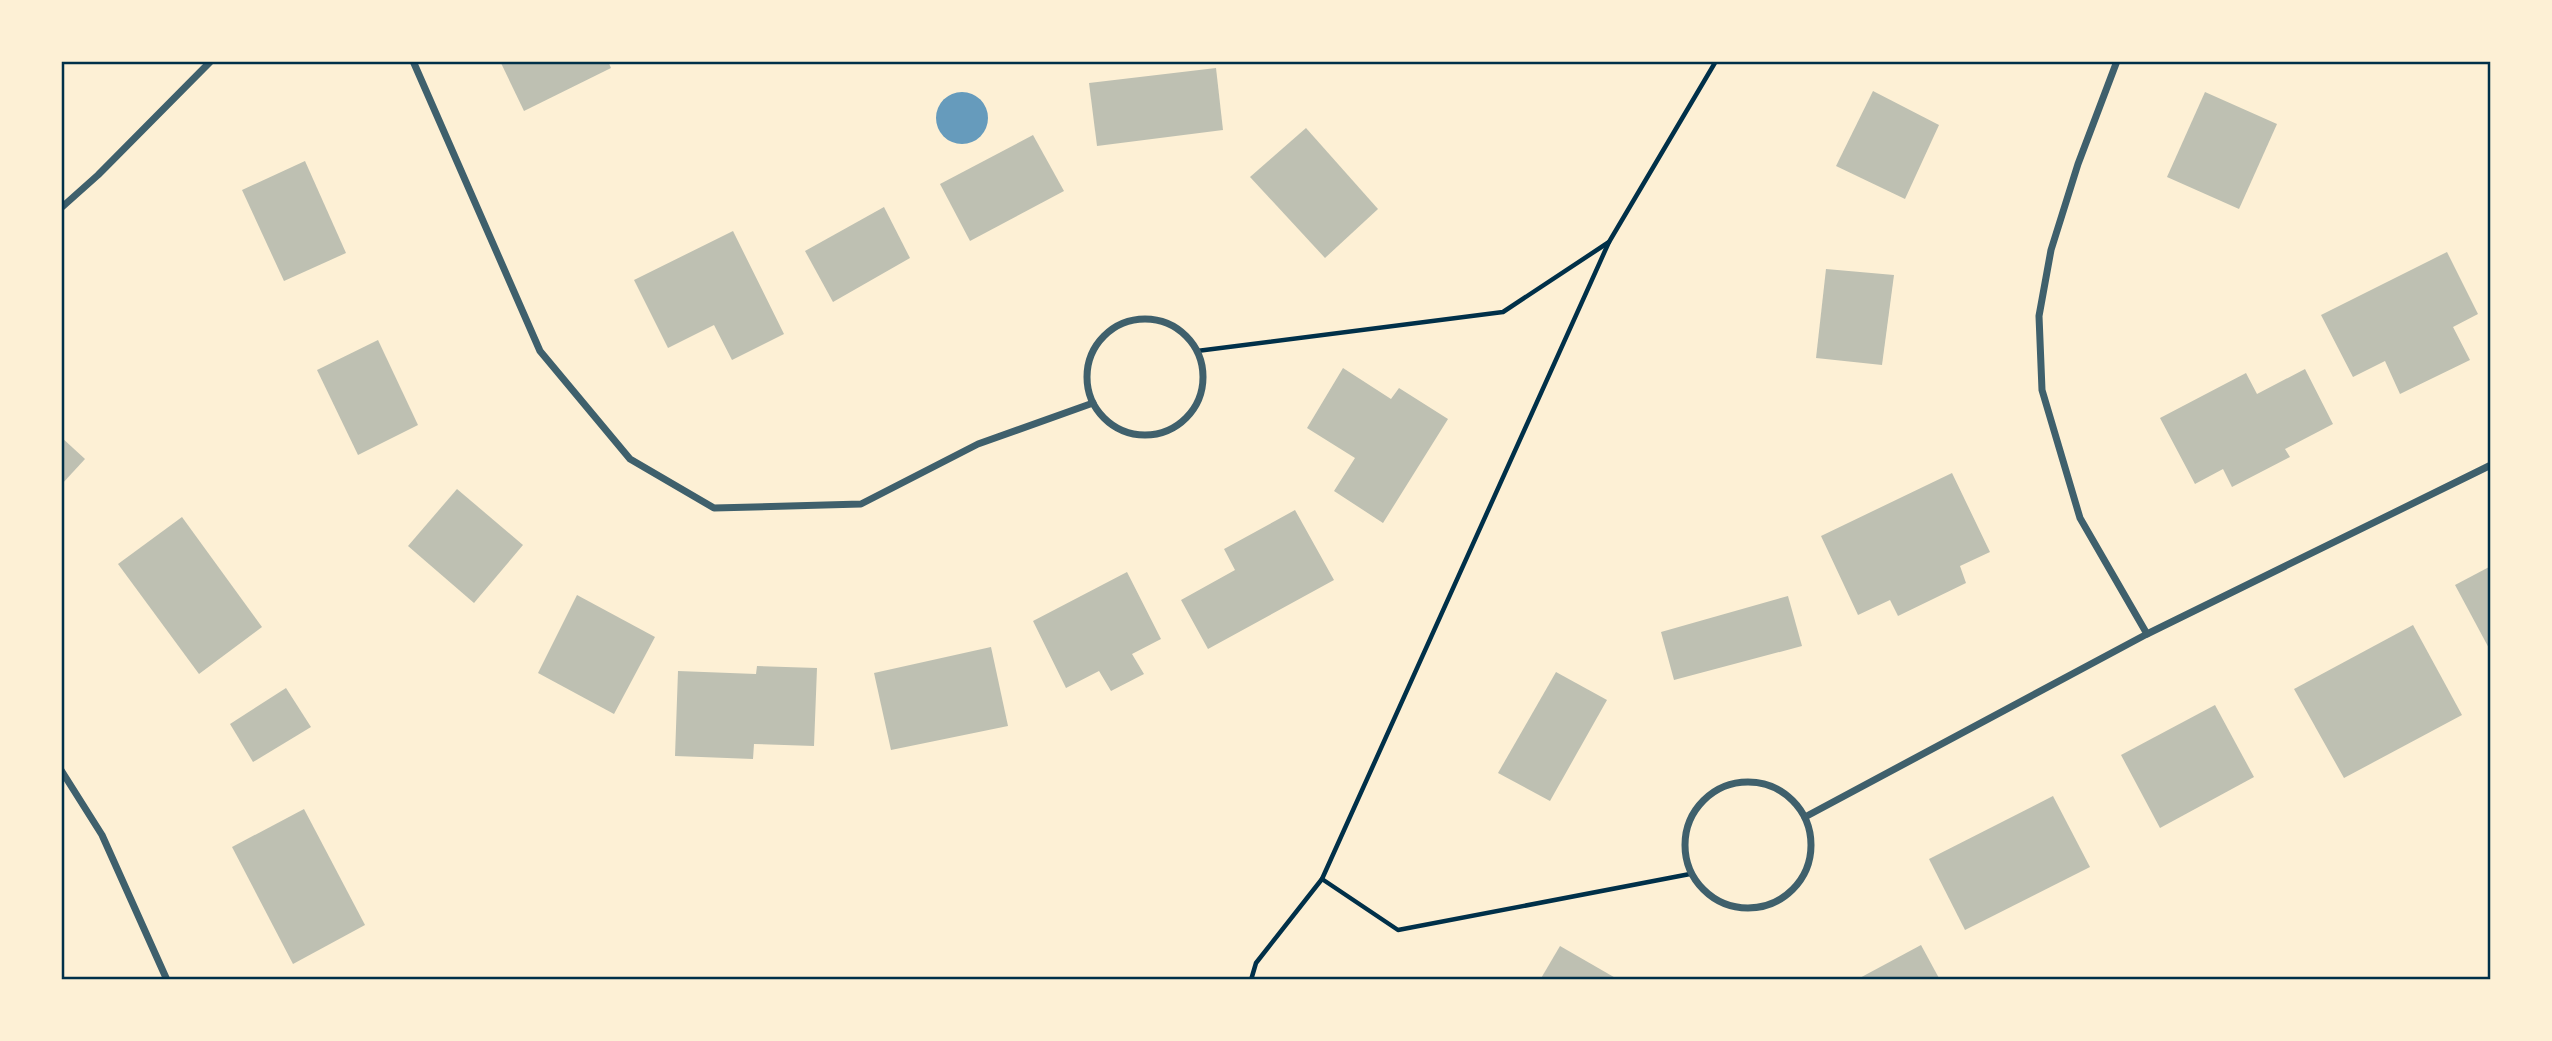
<svg xmlns="http://www.w3.org/2000/svg" width="2552" height="1041" font-family="'Source Serif 4',serif">
<rect width="100%" height="100%" fill="#fdf0d5"/>
<circle fill="#669bbc" cx="962" cy="118" r="26"/>
<g fill="#bec0b2">
<polygon points="500,61 608,61 611,68 524,111"/>
<polygon points="1216,68 1223,130 1097,146 1089,83"/>
<polygon points="1873,91 1939,125 1905,199 1836,166"/>
<polygon points="2205,92 2277,124 2239,209 2167,177"/>
<polygon points="1306,128 1378,209 1325,258 1250,177"/>
<polygon points="1033,135 1064,191 970,241 940,184"/>
<polygon points="305,161 346,253 284,281 242,190"/>
<polygon points="884,207 910,258 833,302 805,251"/>
<polygon points="733,231 784,334 732,360 714,325 668,348 634,280"/>
<polygon points="2447,252 2478,314 2453,327 2470,360 2400,394 2385,361 2353,377 2321,315"/>
<polygon points="1826,269 1894,275 1882,365 1816,358"/>
<polygon points="378,340 418,425 358,455 317,370"/>
<polygon points="1343,368 1391,399 1399,388 1448,419 1383,523 1334,491 1355,458 1307,428"/>
<polygon points="2305,369 2333,424 2285,449 2290,457 2232,487 2223,469 2195,484 2160,418 2246,373 2257,394"/>
<polygon points="61,437 85,459 61,485"/>
<polygon points="1952,473 1990,552 1960,566 1966,583 1898,616 1890,600 1858,615 1821,536"/>
<polygon points="457,489 523,545 474,603 408,546"/>
<polygon points="1295,510 1334,580 1208,649 1181,600 1235,570 1224,549"/>
<polygon points="182,517 262,627 199,674 118,564"/>
<polygon points="2491,566 2491,652 2455,585"/>
<polygon points="1127,572 1161,639 1132,654 1144,674 1111,691 1099,671 1066,688 1033,621"/>
<polygon points="577,595 655,637 614,714 538,673"/>
<polygon points="1788,596 1802,646 1674,680 1661,632"/>
<polygon points="2413,625 2462,715 2344,778 2294,689"/>
<polygon points="991,647 1008,726 891,750 874,673"/>
<polygon points="757,666 817,668 814,746 754,744 753,759 675,756 678,671 756,674"/>
<polygon points="1556,672 1607,700 1550,801 1498,773"/>
<polygon points="286,688 311,727 253,762 230,724"/>
<polygon points="2215,705 2254,777 2160,828 2121,755"/>
<polygon points="2053,796 2090,867 1965,930 1929,859"/>
<polygon points="304,809 365,925 293,964 232,847"/>
<polygon points="1921,945 1940,980 1856,980"/>
<polygon points="1560,946 1619,980 1540,980"/>
</g>
<g fill="none" stroke-linecap="round" stroke-linejoin="round">
<g stroke="#003049" stroke-width="4.5">
<polyline points="1197,351 1503,312 1609,242 1716,61"/>
<polyline points="1322,879 1609,242"/>
<polyline points="1251,980 1256,963 1322,879 1398,930 1690,874"/>
</g>
<g stroke="#3f606c" stroke-width="7">
<polyline points="413,61 540,351 630,459 714,508 861,504 978,444 1093,403"/>
<polyline points="2117,61 2078,164 2051,250 2039,316 2042,390 2080,518 2147,634"/>
<polyline points="61,208 98,175 211,61"/>
<circle cx="1145" cy="377" r="58"/>
<polyline points="61,770 102,835 167,980"/>
<circle cx="1748" cy="845" r="63"/>
<polyline points="1805,817 2147,634 2491,465"/>
</g>
</g>
<rect width="2552" height="1041" fill="none" stroke="#fdf0d5" stroke-width="126"/>
<rect x="63" y="63" width="2426" height="915" fill="none" stroke="#003049" stroke-width="2.5"/>
</svg>
